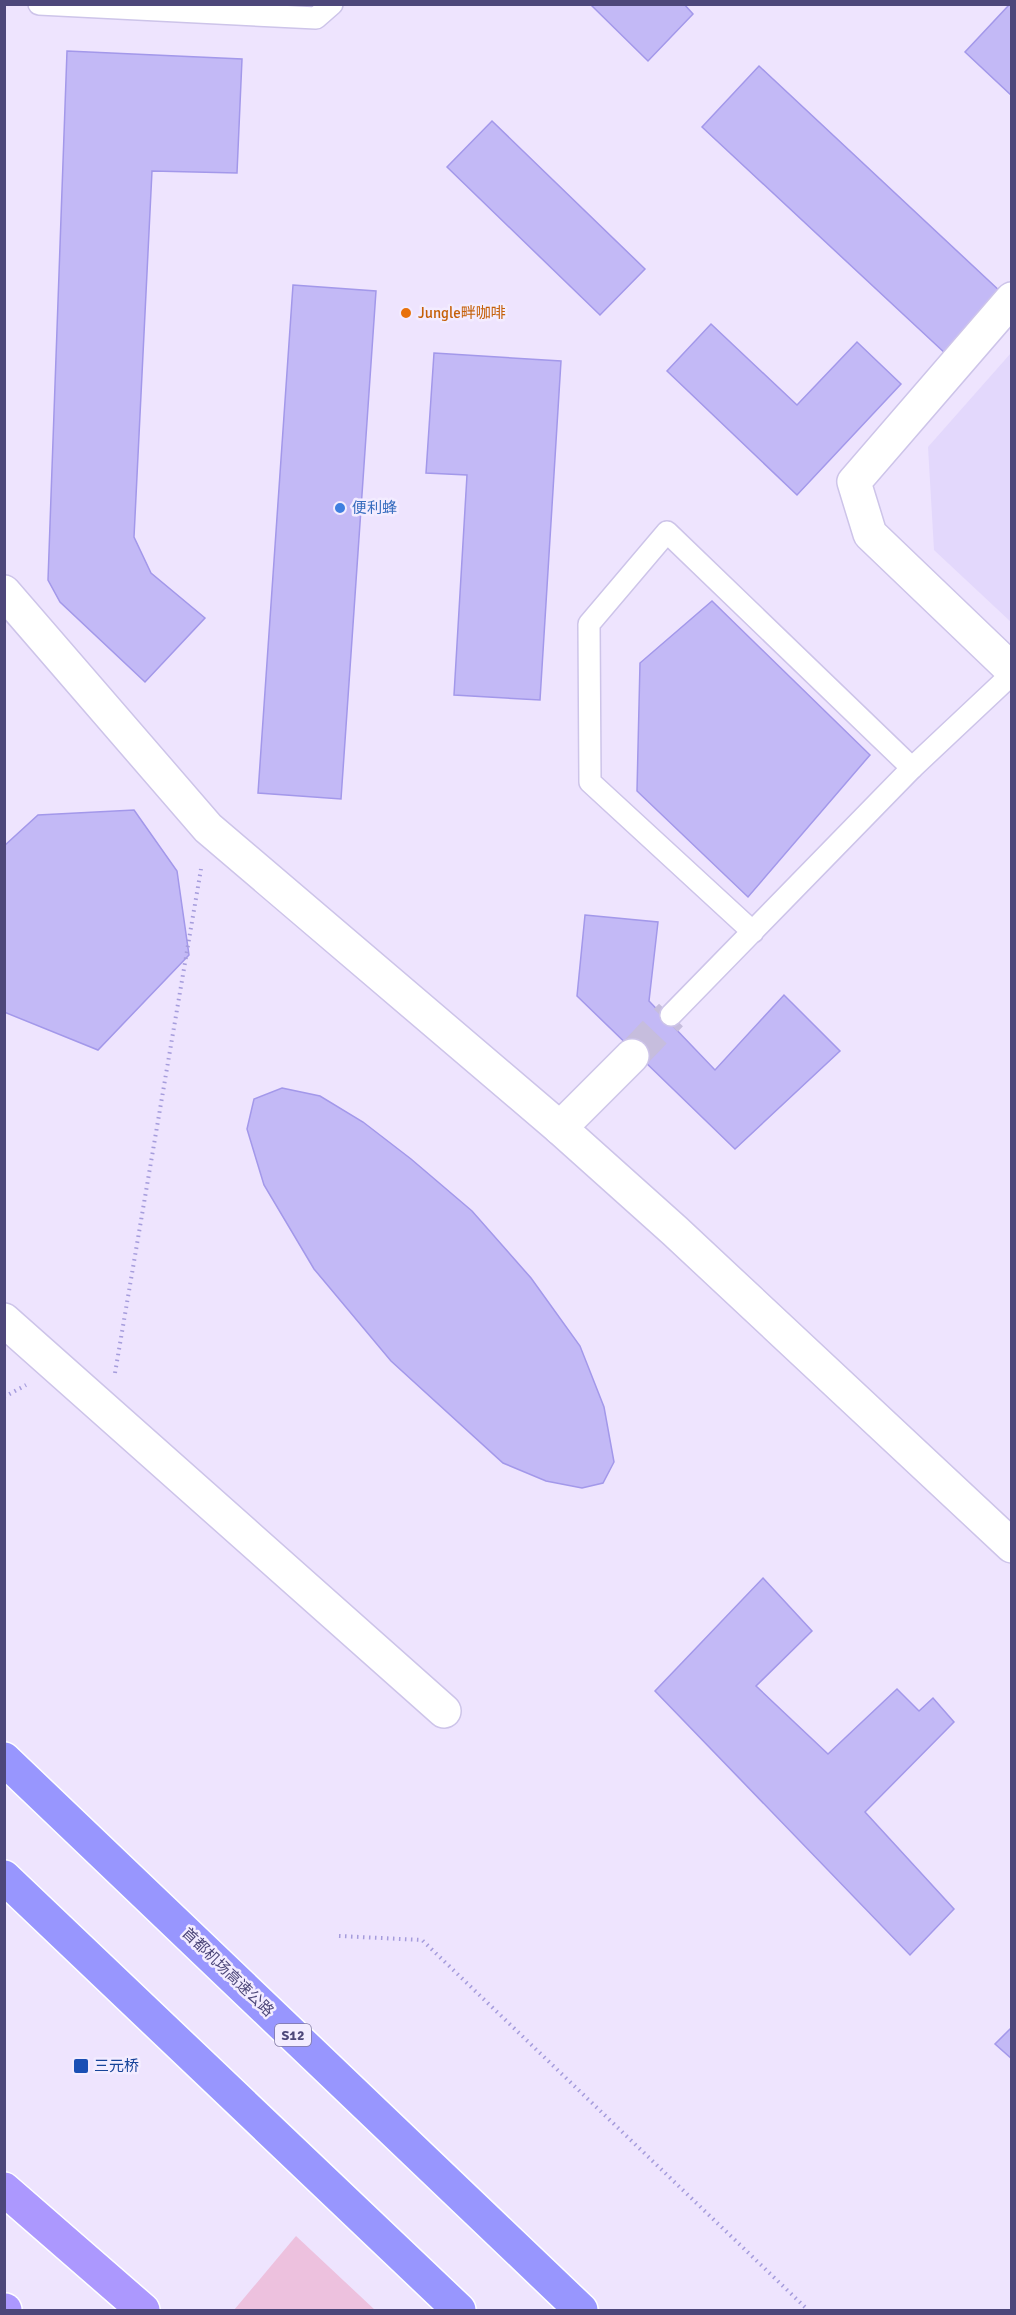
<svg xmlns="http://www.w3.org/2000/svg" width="1016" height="2315" font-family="Signika,'Noto Sans SC',sans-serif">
<rect width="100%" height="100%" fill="#eee4fe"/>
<polygon fill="#e3d8fc" points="1011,353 1011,622 934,550 928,447"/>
<polygon fill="#edc1de" points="296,2236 375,2310 234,2310"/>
<g fill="#c3b9f6" stroke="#a398ea" stroke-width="1.5">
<polygon points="590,4 684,4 693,14 648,61"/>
<polygon points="1009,5 1012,7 1012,96 965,52"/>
<polygon points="67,51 242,59 237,173 152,171 134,537 151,573 205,618 145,682 60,602 48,580"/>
<polygon points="759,66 1003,294 947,355 702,127"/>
<polygon points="492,121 645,269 600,315 447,167"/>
<polygon points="293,285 376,291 341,799 258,793"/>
<polygon points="711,324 797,405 857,342 901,384 797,495 667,371"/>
<polygon points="434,353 561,361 540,700 454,695 467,475 426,473"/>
<polygon points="712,601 870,755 748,897 637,791 640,663"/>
<polygon points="134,810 177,871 189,955 98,1050 4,1012 4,846 38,815"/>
<polygon points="585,915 658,922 649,1001 715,1070 784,995 840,1051 735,1149 577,996"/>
<polygon points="282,1088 320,1096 363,1122 411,1159 472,1211 531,1278 580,1346 604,1407 614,1462 603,1483 582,1488 546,1481 503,1463 391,1361 314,1269 264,1185 247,1129 254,1099"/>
<polygon points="763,1578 812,1631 756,1686 828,1754 897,1689 919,1711 933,1698 954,1722 865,1812 954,1909 910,1955 655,1691"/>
<polygon points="1012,2027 1012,2059 995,2044"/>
</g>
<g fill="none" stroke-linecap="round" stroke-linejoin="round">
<polyline stroke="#c6bddd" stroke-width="33" stroke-dasharray="33 16" stroke-linecap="butt" points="632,1056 671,1015"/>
<g stroke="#cdc4e9" stroke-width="24">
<g id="service">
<polyline points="39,4 316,18 332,4"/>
<polyline points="912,768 1012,674"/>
<polyline points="671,1015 912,768 667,532 589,624 590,782 753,932"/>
</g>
</g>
<g stroke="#cdc4e9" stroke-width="36">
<g id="minor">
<polyline points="1012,299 854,482 870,534 1012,670"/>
<polyline points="4,592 208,828 560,1128 675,1231 1012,1546"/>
<polyline points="560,1128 632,1056"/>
<polyline points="4,1320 444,1711"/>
</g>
</g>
<g stroke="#fff" stroke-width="36">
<g id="trunk">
<polyline points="4,2189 143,2310"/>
<polyline points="4,2310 5,2310"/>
</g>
</g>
<g stroke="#fff" stroke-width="36">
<g id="motorway">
<polyline points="4,1759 581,2310"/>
<polyline points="4,1877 459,2310"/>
</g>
</g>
<g stroke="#a59cdc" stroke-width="4" stroke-dasharray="1.5 4.5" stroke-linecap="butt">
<polyline points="115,1373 201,869"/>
<polyline points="4,1397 26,1385"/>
<polyline points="339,1936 422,1940 808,2310"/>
</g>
<use href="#service" stroke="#fff" stroke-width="21"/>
<use href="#minor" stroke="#fff" stroke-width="33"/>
<use href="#trunk" stroke="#ac98fe" stroke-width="33"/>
<use href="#motorway" stroke="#9896fe" stroke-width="33"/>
</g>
<circle fill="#e8710a" stroke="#f3ecff" stroke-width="2" cx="406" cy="313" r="6"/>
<circle fill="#3f7fe0" stroke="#f3ecff" stroke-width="2" cx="340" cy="508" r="6"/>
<rect fill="#1a4fb4" stroke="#f3ecff" stroke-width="2" x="73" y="2058" width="16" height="16" rx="3"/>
<g text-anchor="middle" stroke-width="5" stroke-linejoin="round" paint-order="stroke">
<rect fill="#f3ecff" stroke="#7f78a2" stroke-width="1.5" x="275" y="2024" width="36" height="22" rx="4.5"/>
<g font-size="14" font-weight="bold" fill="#4d477a">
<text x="293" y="2040">S12</text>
</g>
<g font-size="15" fill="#c56008" stroke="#f3ecff" text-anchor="start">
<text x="418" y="318">Jungle畔咖啡</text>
</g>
<g font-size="15" fill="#366cbe" stroke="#f3ecff" text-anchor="start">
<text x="352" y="513">便利蜂</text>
</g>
<g font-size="15" fill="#4d477a" stroke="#f3ecff">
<text transform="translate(228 1972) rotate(44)" y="5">首都机场高速公路</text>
</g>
<g font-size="15" fill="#164399" stroke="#f3ecff" text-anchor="start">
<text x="94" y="2071">三元桥</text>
</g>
</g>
<rect width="1016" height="2315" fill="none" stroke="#4d477a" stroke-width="12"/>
</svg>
